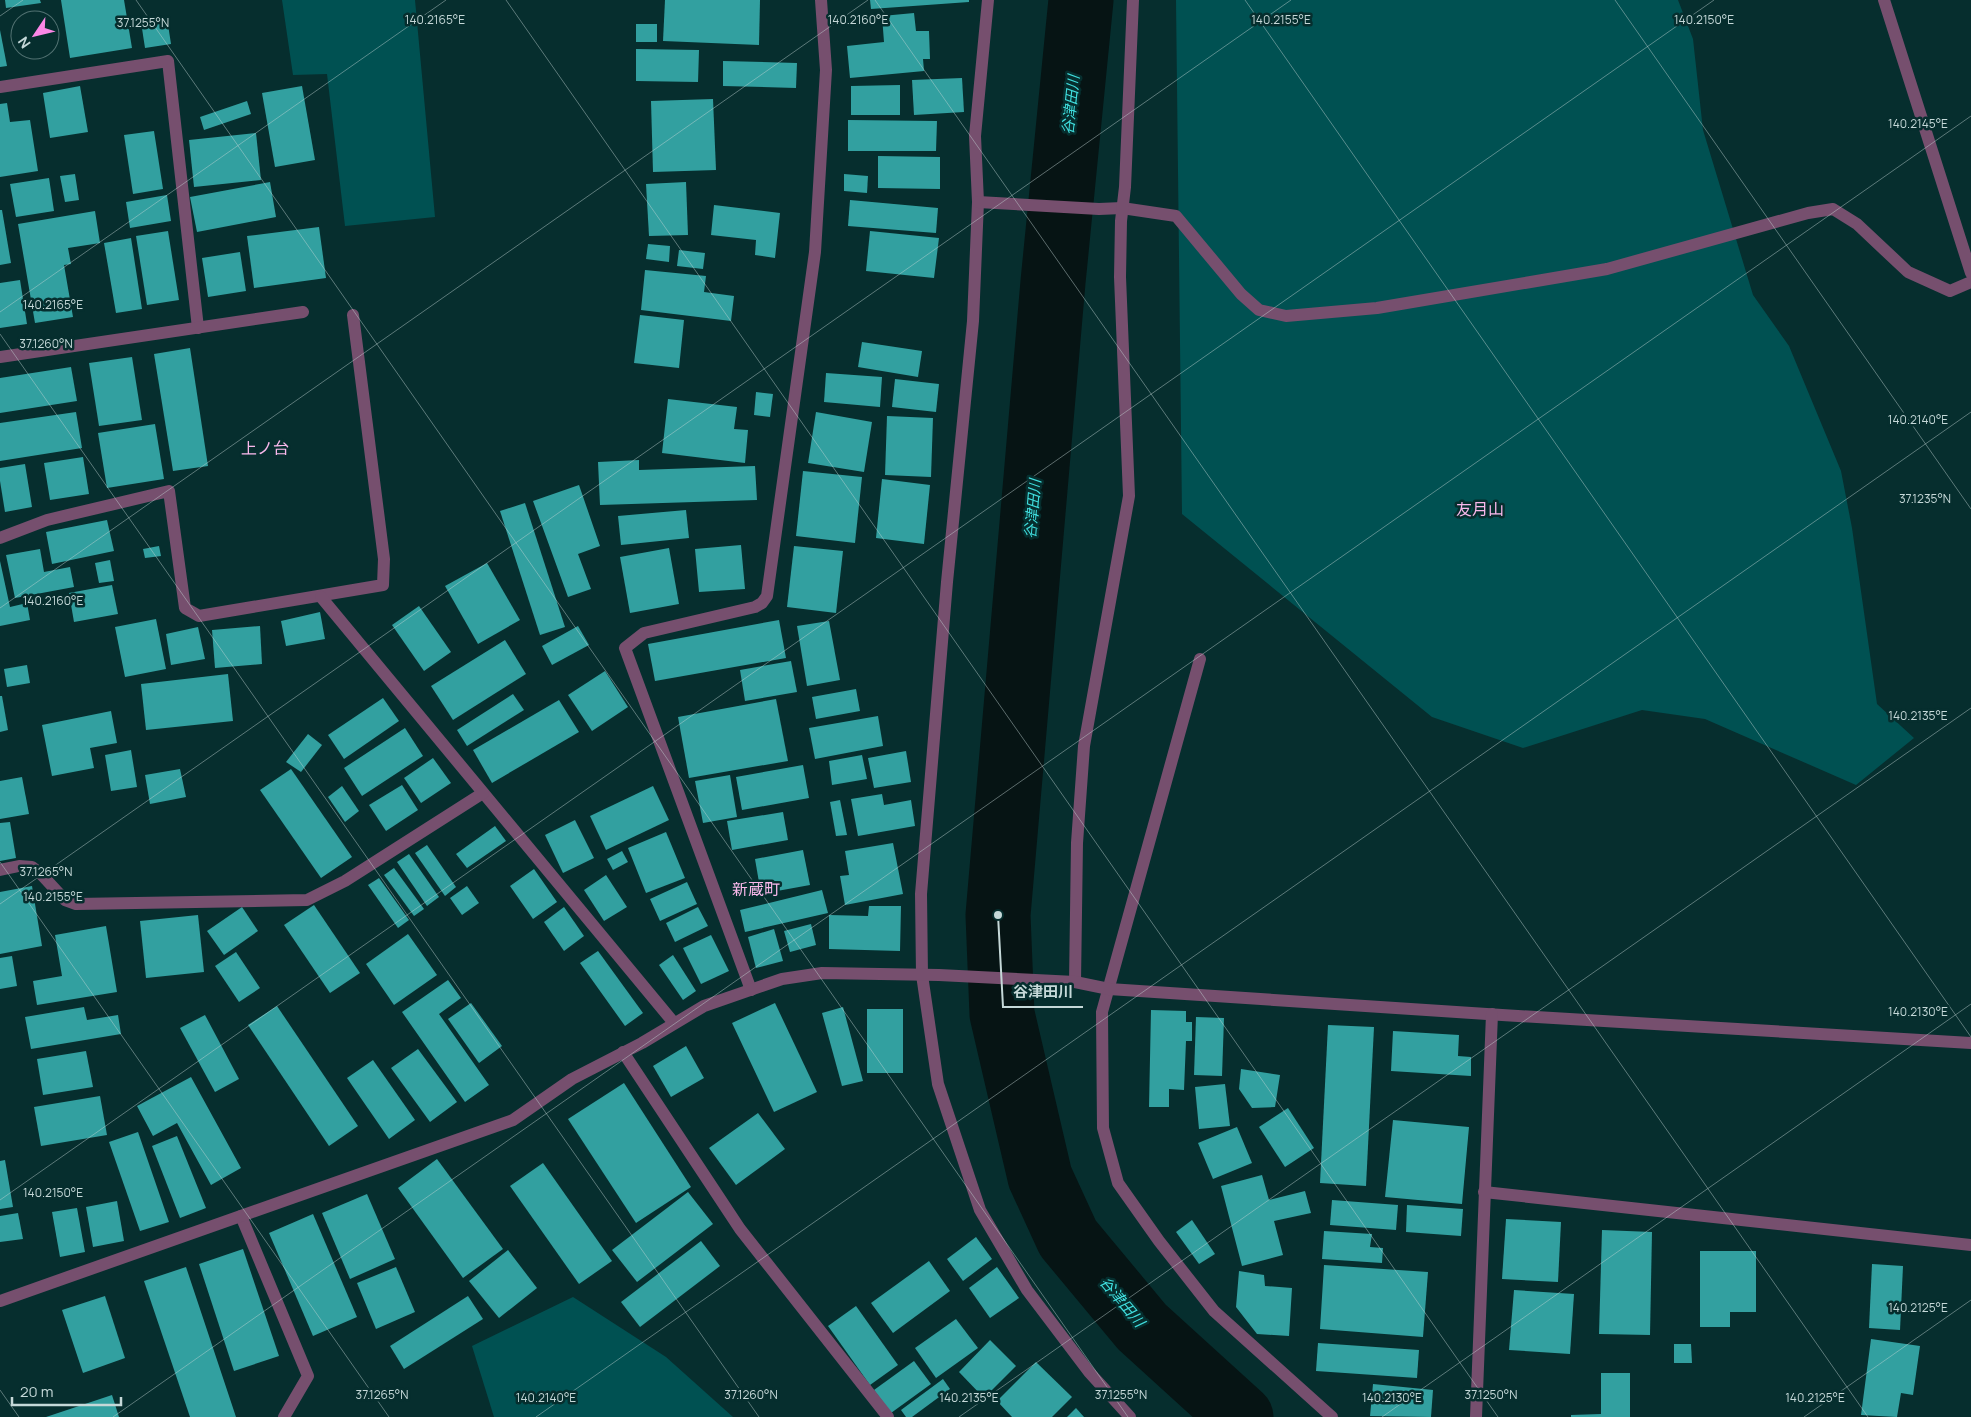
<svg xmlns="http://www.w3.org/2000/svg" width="1971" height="1417" font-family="Manrope,'Noto Sans JP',sans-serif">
<rect width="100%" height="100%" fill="#062e2e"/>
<g fill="#005152">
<polygon points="282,0 415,0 435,217 345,226 327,74 293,75"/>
<polygon points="1176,0 1678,0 1693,39 1703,130 1753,295 1789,346 1841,471 1852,528 1877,704 1914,738 1856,785 1705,719 1642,710 1523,748 1432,717 1182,514"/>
<polygon points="573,1297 666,1357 733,1417 494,1417 472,1346"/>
</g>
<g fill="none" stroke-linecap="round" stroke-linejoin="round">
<polyline stroke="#061414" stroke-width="65" points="1081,0 1053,282 998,915 1002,1014 1040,1177 1068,1238 1142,1327 1241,1417"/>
</g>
<g fill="#32a0a0">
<polygon points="5,0 40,0 41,3 6,8"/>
<polygon points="61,0 124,0 132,48 70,58"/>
<polygon points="665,0 760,0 759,45 663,41"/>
<polygon points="870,0 969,0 969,2 871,9"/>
<polygon points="914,13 916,31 929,31 930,59 923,59 924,71 850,78 847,46 884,42 882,16"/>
<polygon points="167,18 171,44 145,48 141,22"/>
<rect x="636" y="24" width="21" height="18"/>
<polygon points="0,30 7,66 0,67"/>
<polygon points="636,49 699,50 698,82 636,81"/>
<polygon points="723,61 797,63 796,88 723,86"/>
<polygon points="962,78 964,112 914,115 912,80"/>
<polygon points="900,85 900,115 851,115 851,86"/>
<polygon points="80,86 88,132 50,138 43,93"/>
<polygon points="302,86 315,160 275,167 262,93"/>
<polygon points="713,99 716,170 653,172 651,101"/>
<polygon points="247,101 251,114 204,130 200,117"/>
<polygon points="7,103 10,122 30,120 38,171 0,177 0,104"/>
<polygon points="848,120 937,121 936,151 848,151"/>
<polygon points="154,131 163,189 133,194 124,135"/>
<polygon points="256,133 261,180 194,187 189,140"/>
<polygon points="878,156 940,157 940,189 878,188"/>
<polygon points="75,174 79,200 65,202 60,176"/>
<polygon points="844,174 868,176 867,193 844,191"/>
<polygon points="49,178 54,211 16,217 10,184"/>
<polygon points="270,182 276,217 197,232 190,197"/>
<polygon points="686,182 688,235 649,236 646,184"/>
<polygon points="167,195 171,221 130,228 126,202"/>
<polygon points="850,200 938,208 936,233 848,226"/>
<polygon points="714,205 780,213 775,258 755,255 756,240 711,235"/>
<polygon points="0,210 2,210 11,263 0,265"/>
<polygon points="95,211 100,243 68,248 71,264 64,265 73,317 35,323 18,224"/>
<polygon points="319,227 326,278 254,288 247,236"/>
<polygon points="168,231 179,300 147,305 136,236"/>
<polygon points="870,231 939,238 934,278 866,271"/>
<polygon points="131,238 142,309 116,313 104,243"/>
<polygon points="648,244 670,246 669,262 646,259"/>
<polygon points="679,250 705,253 703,269 677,266"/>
<polygon points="240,252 246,291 208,297 202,258"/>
<polygon points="645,270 706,276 704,292 734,296 731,321 641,310"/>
<polygon points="20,280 27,324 0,328 0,283"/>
<polygon points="640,315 684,320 679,368 634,363"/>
<polygon points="862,342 922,351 918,377 858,367"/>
<polygon points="190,348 208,466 173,471 154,354"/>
<polygon points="132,357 142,420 99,426 89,363"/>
<polygon points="71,367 77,401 0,413 0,378"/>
<polygon points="826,373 882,377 880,407 824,402"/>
<polygon points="895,379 939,384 936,412 892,407"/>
<polygon points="756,392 773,394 770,417 754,415"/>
<polygon points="668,399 737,407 734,429 748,430 745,463 662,453"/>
<polygon points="76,412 82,448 0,461 0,423"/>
<polygon points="816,412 872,422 864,472 808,463"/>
<polygon points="887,416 933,418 931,477 885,475"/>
<polygon points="155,424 164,479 107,488 98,433"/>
<polygon points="83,457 89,494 50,500 44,463"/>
<polygon points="639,460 639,470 755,466 757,500 600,505 598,462"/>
<polygon points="25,464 32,507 5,512 0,481 0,468"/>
<polygon points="803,471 862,477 855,543 796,536"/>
<polygon points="882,479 930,485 924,544 876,538"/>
<polygon points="579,485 600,546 578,554 591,589 568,597 533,501"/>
<polygon points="525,503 565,627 540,635 500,511"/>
<polygon points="686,510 689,538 621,545 618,516"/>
<polygon points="107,520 114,551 52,564 46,532"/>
<polygon points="741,545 745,589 699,592 695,549"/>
<polygon points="159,546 161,556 145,558 143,549"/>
<polygon points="794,546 843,551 836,613 787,607"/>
<polygon points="669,548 679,604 630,613 620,557"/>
<polygon points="40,549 44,572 70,567 74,587 15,598 6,555"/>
<polygon points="110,560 114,581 99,583 95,563"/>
<polygon points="0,561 10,607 27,603 30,620 0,626"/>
<polygon points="487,563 520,620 478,644 445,586"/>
<polygon points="112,585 118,614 74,622 69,593"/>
<polygon points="419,606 451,652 424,671 392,625"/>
<polygon points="320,612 325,639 286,646 281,621"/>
<polygon points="156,619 166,669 125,677 115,627"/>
<polygon points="779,620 786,658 655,681 648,644"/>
<polygon points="829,621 840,680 807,686 797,626"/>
<polygon points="260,626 262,664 215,668 212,630"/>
<polygon points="578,626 589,645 552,665 542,646"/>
<polygon points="198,627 205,659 171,665 166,634"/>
<polygon points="505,640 526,674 453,720 431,686"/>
<polygon points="791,661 797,692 745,701 740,670"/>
<polygon points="27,665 30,683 7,687 4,669"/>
<polygon points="605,671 628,707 592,731 568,695"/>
<polygon points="228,674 233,721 146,730 141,684"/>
<polygon points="856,689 860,711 816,719 812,697"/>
<polygon points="513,694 524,710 467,746 457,730"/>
<polygon points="0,696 2,696 8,730 0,732"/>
<polygon points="383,698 399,721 344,759 328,735"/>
<polygon points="776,699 788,761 689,778 678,717"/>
<polygon points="559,700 579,732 492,783 473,750"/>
<polygon points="111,711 117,743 90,748 94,768 52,776 42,725"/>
<polygon points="878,716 883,746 815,759 809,728"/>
<polygon points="405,728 423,756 362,796 344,768"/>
<polygon points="308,734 322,745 301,772 286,762"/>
<polygon points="131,750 137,787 111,791 105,755"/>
<polygon points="906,751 911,782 874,788 868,758"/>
<polygon points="862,755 867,779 832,785 829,761"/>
<polygon points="433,758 451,783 421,803 404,778"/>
<polygon points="803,765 809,798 742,810 736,777"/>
<polygon points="180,769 186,797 150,804 145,775"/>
<polygon points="291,769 352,857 321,878 260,790"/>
<polygon points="730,775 737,817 703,823 695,781"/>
<polygon points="22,777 29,814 0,819 0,781"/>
<polygon points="402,785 418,810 386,831 369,805"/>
<polygon points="342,786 359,811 345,822 328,797"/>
<polygon points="653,786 669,820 606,850 590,816"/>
<polygon points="882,794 884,805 911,800 915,826 858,836 851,799"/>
<polygon points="840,800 847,835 836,836 830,802"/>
<polygon points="783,812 788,840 732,850 727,821"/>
<polygon points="575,820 594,858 563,873 545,835"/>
<polygon points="10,822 16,858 0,861 0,823"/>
<polygon points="495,826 506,841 467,868 456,854"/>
<polygon points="666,832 685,878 646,893 628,848"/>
<polygon points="893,843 903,894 845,905 840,876 849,875 845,851"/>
<polygon points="427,845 456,887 445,896 415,853"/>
<polygon points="803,850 810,885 761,894 755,859"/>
<polygon points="622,851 628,862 613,870 607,859"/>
<polygon points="409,854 439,897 427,906 397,862"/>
<polygon points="394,868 424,909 414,916 384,875"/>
<polygon points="534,869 557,902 533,919 510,886"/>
<polygon points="606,875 627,907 604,921 584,890"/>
<polygon points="379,878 409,920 398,928 368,885"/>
<polygon points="687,882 697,904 660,921 650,899"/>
<polygon points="32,886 42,946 0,954 0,892"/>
<polygon points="467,886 479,903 462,915 450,898"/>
<polygon points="822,890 828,913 745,932 740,910"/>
<polygon points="314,905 360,973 330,993 284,925"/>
<polygon points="869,906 901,906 900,951 829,949 829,915 868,916"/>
<polygon points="242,907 258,931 224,955 207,931"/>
<polygon points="564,907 584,936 564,951 544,922"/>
<polygon points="698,907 708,926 675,942 666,923"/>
<polygon points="198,915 204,972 146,978 140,921"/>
<polygon points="811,924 816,945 790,952 784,931"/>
<polygon points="106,926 117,992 37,1005 33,981 62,976 55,935"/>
<polygon points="774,929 783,961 756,968 748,937"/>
<polygon points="408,934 437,975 394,1005 366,964"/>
<polygon points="711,935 729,971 701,984 683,948"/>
<polygon points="598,951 643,1013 625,1026 580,963"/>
<polygon points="236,952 260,988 239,1002 215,966"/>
<polygon points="673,955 696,991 683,1000 659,965"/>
<polygon points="12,956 17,986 0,989 0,958"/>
<polygon points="448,980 461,998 439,1014 489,1085 465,1102 402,1012"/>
<polygon points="471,1003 502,1046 479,1063 448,1019"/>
<polygon points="775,1003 817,1092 774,1112 732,1023"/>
<polygon points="277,1006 358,1126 329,1146 248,1025"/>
<polygon points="84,1007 87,1020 118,1015 121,1034 31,1049 25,1017"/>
<polygon points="843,1007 863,1081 842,1086 822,1013"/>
<rect x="867" y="1009" width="36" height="64"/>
<polygon points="1151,1010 1186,1011 1186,1022 1192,1022 1192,1041 1186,1041 1184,1090 1169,1089 1169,1107 1149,1107"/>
<polygon points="205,1015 239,1079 215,1092 180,1028"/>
<polygon points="1196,1017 1224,1018 1222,1076 1194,1075"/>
<polygon points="1328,1025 1374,1027 1366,1186 1320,1183"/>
<polygon points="1393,1031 1459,1035 1458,1056 1471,1057 1471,1076 1391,1071"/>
<polygon points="686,1046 704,1078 671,1097 653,1066"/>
<polygon points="418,1049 457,1102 430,1122 391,1068"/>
<polygon points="86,1051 93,1087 43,1095 37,1059"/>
<polygon points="373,1060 415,1120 389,1139 347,1078"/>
<polygon points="1241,1069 1280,1075 1275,1107 1252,1108 1239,1089"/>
<polygon points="191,1077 241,1168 211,1185 177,1123 153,1136 137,1106"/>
<polygon points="624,1083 691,1187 636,1223 568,1119"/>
<polygon points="1225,1084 1230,1126 1199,1129 1195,1087"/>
<polygon points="100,1096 107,1135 41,1146 34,1107"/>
<polygon points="1288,1108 1314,1148 1285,1167 1259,1127"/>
<polygon points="758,1113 785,1149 736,1185 709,1148"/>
<polygon points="1393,1120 1469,1127 1462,1204 1385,1197"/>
<polygon points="1237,1127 1252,1163 1213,1179 1198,1143"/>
<polygon points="138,1132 169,1222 140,1231 109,1142"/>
<polygon points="177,1136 206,1208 180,1218 152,1146"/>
<polygon points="437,1159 503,1249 463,1278 398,1188"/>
<polygon points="5,1160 13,1207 0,1209 0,1161"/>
<polygon points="543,1163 612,1261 579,1284 510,1186"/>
<polygon points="1262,1175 1269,1200 1305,1191 1311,1213 1274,1221 1283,1255 1242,1266 1221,1186"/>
<polygon points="688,1192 713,1224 637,1282 612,1250"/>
<polygon points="367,1194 395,1259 350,1279 322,1213"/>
<polygon points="1332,1200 1398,1205 1396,1230 1330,1225"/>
<polygon points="117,1201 124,1241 93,1247 86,1207"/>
<polygon points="1407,1205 1463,1209 1461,1236 1406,1232"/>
<polygon points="77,1208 85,1252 60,1257 52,1212"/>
<polygon points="18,1213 23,1239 0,1242 0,1216"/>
<polygon points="313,1214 357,1317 313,1336 269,1233"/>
<polygon points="1506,1219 1561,1222 1558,1282 1502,1279"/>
<polygon points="1192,1220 1215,1254 1199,1264 1176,1232"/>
<polygon points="1602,1230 1652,1232 1650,1335 1599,1334"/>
<polygon points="1324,1231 1372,1234 1370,1247 1383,1248 1382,1263 1322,1259"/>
<polygon points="976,1237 992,1259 963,1281 947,1259"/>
<polygon points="701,1241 720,1266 640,1327 621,1302"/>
<polygon points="243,1249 279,1356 234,1371 199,1264"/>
<polygon points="508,1250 537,1288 499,1318 469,1281"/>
<polygon points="1700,1251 1756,1251 1756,1312 1730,1312 1730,1327 1700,1327"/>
<polygon points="929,1261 950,1291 893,1333 871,1303"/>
<polygon points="1872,1264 1903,1266 1900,1330 1869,1328"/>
<polygon points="1324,1265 1428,1272 1423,1337 1320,1329"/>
<polygon points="186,1267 236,1417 190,1417 144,1281"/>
<polygon points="396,1267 415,1312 376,1329 357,1283"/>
<polygon points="997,1267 1019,1298 990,1318 969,1288"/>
<polygon points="1239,1271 1264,1275 1265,1286 1292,1288 1289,1336 1257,1334 1236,1307"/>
<polygon points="1514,1290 1574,1294 1570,1354 1509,1350"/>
<polygon points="105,1296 125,1358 83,1373 62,1310"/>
<polygon points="468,1296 483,1319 404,1369 390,1346"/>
<polygon points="856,1306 898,1365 870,1385 828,1326"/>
<polygon points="956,1319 978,1348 936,1378 915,1348"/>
<polygon points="1871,1339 1920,1346 1913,1395 1901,1393 1897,1417 1861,1415"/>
<polygon points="990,1340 1016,1366 984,1398 959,1372"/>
<polygon points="1318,1343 1419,1350 1417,1378 1316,1371"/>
<polygon points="1674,1344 1691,1344 1692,1363 1674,1363"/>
<polygon points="914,1361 931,1384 891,1413 874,1390"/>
<polygon points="1036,1362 1072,1397 1052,1417 1012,1417 997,1401"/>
<polygon points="1601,1373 1630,1373 1630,1417 1571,1417 1571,1415 1601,1414"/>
<polygon points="943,1379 950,1389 912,1417 906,1417 901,1410"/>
<polygon points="1373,1384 1433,1390 1431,1417 1370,1416"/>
<polygon points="112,1395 119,1417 46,1417"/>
<polygon points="1076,1408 1084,1417 1067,1417"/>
</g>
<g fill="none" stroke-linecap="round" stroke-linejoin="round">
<g stroke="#764f6e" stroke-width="12">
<polyline points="988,0 975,136 978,202 973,321 947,582 921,894 922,975 938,1084 980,1210 1027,1290 1089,1372 1130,1417"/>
<polyline points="1884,0 1971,273"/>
<polyline points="0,87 168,61 198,328"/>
<polyline points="978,202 1099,209 1122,208 1176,216 1241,294 1259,310 1286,316 1377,308 1607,269 1808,213 1833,209 1857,224 1908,272 1950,291 1971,282"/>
<polyline points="0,357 303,312"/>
<polyline points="0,538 47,520 169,491 185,608 199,616 383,585 384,559 353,315"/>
<polyline points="321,597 674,1023"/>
<polyline points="1200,659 1102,1012 1103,1128 1118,1183 1159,1241 1214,1311 1332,1417"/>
<polyline points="0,870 19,866 32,867 41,874 65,900 76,904 307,900 345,881 483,793"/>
<polyline points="1075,982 1077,843 1084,746 1129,496 1120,277 1121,221 1125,187 1133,0"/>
<polyline points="751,990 625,648 644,633 755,607 762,603 767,596 815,252 826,70 821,0"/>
<polyline points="623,1052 740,1229 888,1417"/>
<polyline points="1484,1192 1971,1245"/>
<polyline points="241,1216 308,1376 284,1417"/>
<polyline points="0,1301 513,1120 572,1079 642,1043 704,1006 782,979 822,973 939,975 1075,982 1109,989 1502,1015 1971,1043"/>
<polyline points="1476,1417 1492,1014"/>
</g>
</g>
<path fill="none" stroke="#c5d8d8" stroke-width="1" stroke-opacity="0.45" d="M136,0L1128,1417M506,0L1498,1417M875,0L1868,1417M1245,0L1971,1037M1615,0L1971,509M0,16L23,0M0,312L446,0M0,334L759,1417M0,608L868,0M0,862L389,1417M0,904L1291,0M0,1200L1714,0M0,1390L19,1417M113,1417L1971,116M536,1417L1971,412M959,1417L1971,708M1382,1417L1971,1004M1804,1417L1971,1300"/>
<g text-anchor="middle" stroke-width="5" stroke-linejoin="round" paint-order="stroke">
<g font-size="15" font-style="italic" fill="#40dede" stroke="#062e2e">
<text transform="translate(1071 105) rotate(-84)" y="5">谷津田川</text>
<text transform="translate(1033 509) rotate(-85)" y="5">谷津田川</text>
<text transform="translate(1122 1302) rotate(50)" y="5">谷津田川</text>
</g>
<g font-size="16" fill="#f9b8eb" stroke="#062e2e">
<text x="265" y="454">上ノ台</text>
<text x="1480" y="515">友月山</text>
<text x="756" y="895">新蔵町</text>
</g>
</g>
<g font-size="12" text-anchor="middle" fill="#c5d8d8" stroke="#062e2e" stroke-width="5" stroke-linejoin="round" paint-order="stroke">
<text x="435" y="24">140.2165°E</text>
<text x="1281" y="24">140.2155°E</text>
<text x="1704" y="24">140.2150°E</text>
<text x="858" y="24">140.2160°E</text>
<text x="143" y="27">37.1255°N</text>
<text x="1918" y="128">140.2145°E</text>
<text x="53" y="309">140.2165°E</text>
<text x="46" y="348">37.1260°N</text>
<text x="1918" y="424">140.2140°E</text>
<text x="1925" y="503">37.1235°N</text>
<text x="53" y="605">140.2160°E</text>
<text x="1918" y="720">140.2135°E</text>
<text x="46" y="876">37.1265°N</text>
<text x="53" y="901">140.2155°E</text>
<text x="1918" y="1016">140.2130°E</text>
<text x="53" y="1197">140.2150°E</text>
<text x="1918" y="1312">140.2125°E</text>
<text x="382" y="1399">37.1265°N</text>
<text x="751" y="1399">37.1260°N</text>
<text x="1121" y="1399">37.1255°N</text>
<text x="1491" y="1399">37.1250°N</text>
<text x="546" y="1402">140.2140°E</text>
<text x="969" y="1402">140.2135°E</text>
<text x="1392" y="1402">140.2130°E</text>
<text x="1815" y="1402">140.2125°E</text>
</g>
<path fill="none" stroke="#c5d8d8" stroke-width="2" d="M998 915L1003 1007H1083"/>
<circle fill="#c5d8d8" stroke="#062e2e" stroke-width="2" cx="998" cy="915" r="5"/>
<g font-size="15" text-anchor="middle" font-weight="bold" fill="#c5d8d8" stroke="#062e2e" stroke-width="5" stroke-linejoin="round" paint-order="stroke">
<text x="1043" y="997">谷津田川</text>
</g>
<g transform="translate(35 35) rotate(235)"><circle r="24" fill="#062e2e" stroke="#527272"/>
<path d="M0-4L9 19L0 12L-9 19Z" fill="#fb87e6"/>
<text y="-8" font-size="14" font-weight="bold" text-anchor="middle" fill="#c5d8d8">N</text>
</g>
<path d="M12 1397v8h109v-8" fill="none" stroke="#c5d8d8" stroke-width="2.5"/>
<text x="20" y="1397" font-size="15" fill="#c5d8d8" stroke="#062e2e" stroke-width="4" paint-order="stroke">20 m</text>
</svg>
